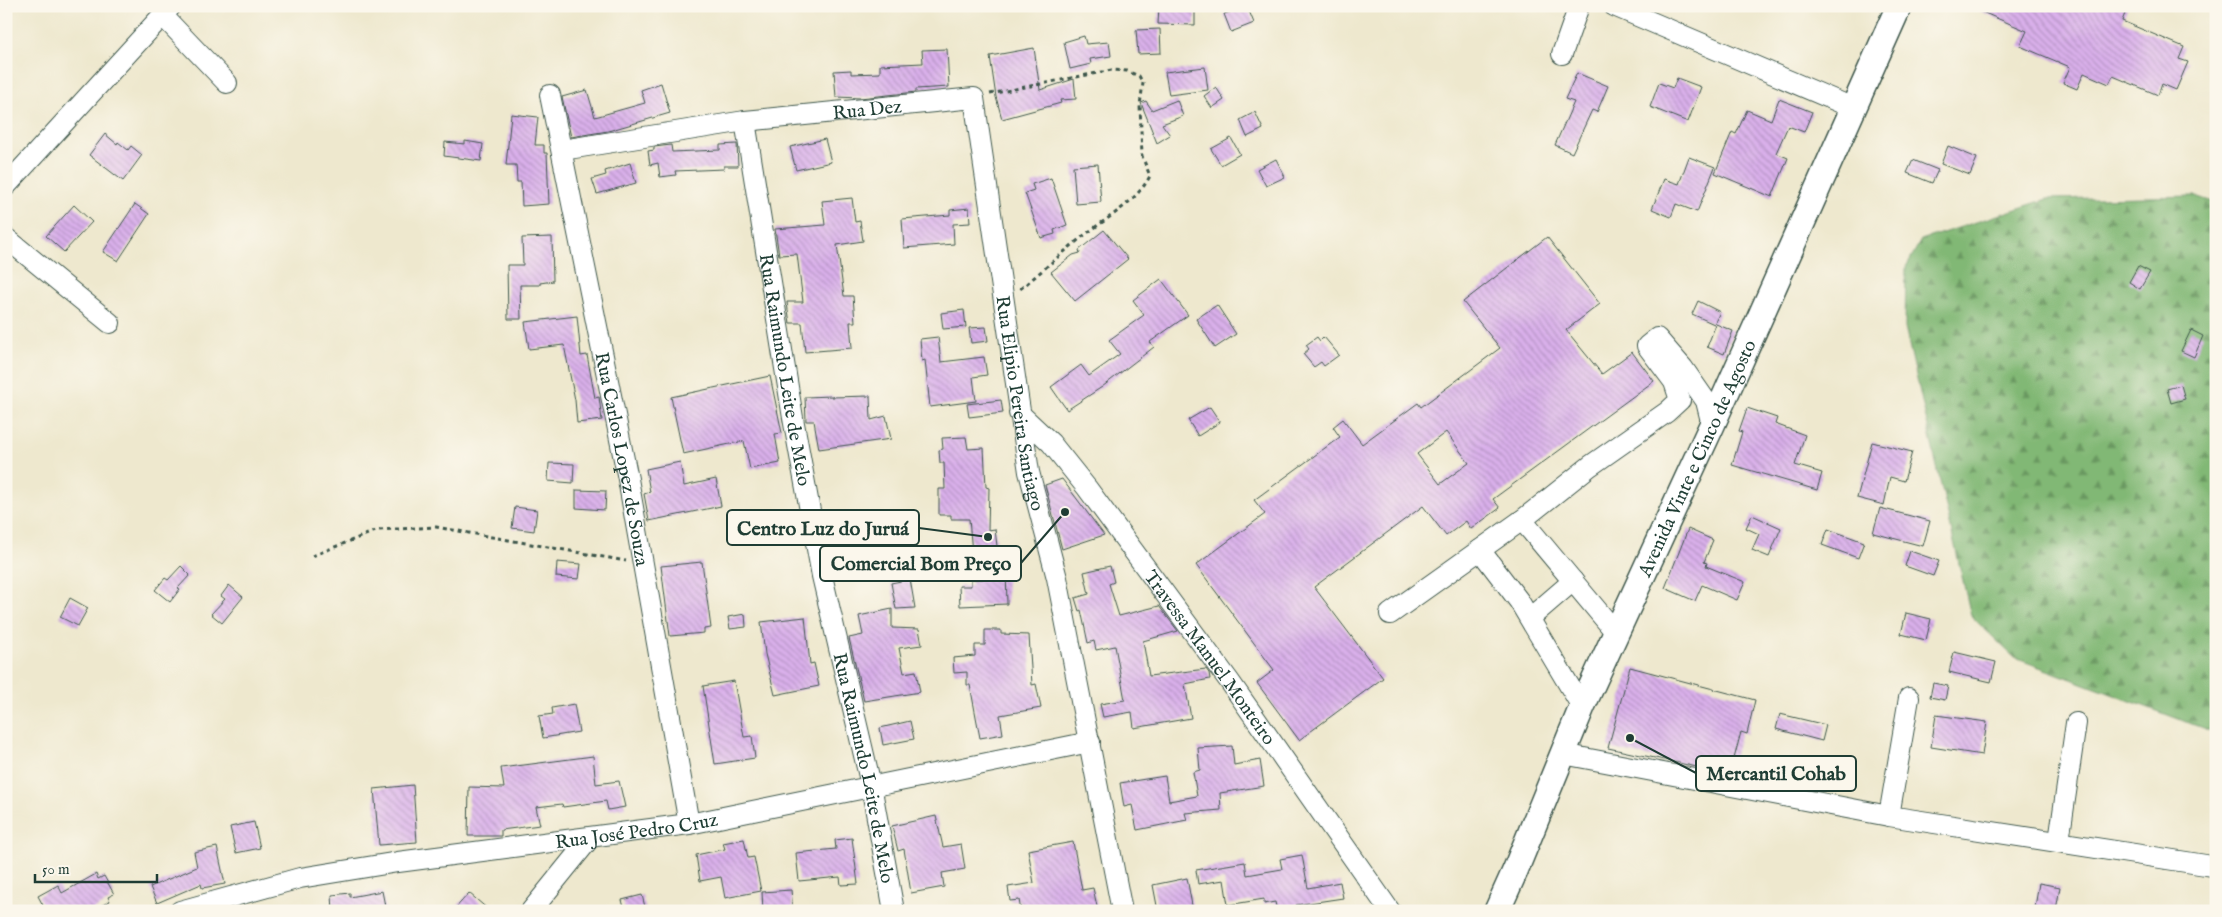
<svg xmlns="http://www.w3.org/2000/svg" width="2222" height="917" font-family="'IM FELL English',serif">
<defs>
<pattern id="forest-firs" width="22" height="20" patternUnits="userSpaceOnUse" patternTransform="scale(1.25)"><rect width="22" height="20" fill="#81b874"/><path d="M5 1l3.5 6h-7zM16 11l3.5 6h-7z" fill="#699760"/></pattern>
<pattern id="building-back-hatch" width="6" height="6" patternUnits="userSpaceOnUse" patternTransform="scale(1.25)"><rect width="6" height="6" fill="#dab0eb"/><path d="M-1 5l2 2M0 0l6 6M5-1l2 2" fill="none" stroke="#b090bf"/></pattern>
</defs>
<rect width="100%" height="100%" fill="#fbf7ec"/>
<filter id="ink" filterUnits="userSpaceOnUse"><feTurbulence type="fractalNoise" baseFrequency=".02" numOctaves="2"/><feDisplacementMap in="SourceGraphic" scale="10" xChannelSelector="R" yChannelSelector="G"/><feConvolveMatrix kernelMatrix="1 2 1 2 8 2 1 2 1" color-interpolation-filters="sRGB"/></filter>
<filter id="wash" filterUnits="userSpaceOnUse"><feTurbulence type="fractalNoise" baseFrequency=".0096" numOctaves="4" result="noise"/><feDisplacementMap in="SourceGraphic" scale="20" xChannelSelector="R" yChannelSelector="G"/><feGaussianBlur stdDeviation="1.12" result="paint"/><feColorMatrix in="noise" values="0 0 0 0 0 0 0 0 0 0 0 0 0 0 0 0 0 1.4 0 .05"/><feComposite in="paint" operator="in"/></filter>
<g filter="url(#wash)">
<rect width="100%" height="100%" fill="#eee8ce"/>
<polygon fill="url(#forest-firs)" stroke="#507a54" points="2195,196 2216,203 2216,733 2015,658 1971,616 1905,327 1906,267 1921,240 2047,199"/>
<g id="blocks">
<g fill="url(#building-back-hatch)" fill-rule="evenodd">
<polygon points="1159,6 1195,6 1195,25 1158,24"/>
<polygon points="1247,6 1254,23 1231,32 1224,14"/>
<polygon points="1968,6 2128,6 2122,21 2184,47 2179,59 2188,62 2176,90 2162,84 2158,95 2113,76 2109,84 2084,73 2077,89 2063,83 2070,67 2020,46 2027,31"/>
<polygon points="1160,29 1161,53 1138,54 1136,30"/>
<polygon points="1084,36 1086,44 1109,42 1111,56 1090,59 1091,64 1070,69 1064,42"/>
<polygon points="1034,48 1040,90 1074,79 1076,99 1060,100 1061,103 1002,119 996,97 990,56"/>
<polygon points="947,49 949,87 916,89 916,92 860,98 836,97 834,71 851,70 851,74 880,73 880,65 923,63 922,50"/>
<polygon points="1205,67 1208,90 1169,95 1165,72"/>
<polygon points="1577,73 1608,86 1597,112 1592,110 1572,153 1555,145 1574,102 1565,99"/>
<polygon points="1677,78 1701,87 1688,122 1650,107 1659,83 1673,88"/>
<polygon points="661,83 670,113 608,131 571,137 562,97 587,90 595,117 645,103 641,90"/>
<polygon points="1216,87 1224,100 1212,108 1204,96"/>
<polygon points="1779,99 1812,112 1804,132 1788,126 1776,153 1788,158 1772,197 1715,173 1732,132 1736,134 1747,110 1771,120"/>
<polygon points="1177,100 1183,116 1162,124 1170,135 1157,143 1141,103 1146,101 1152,110"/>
<polygon points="1255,112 1263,129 1247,137 1240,120"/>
<polygon points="511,114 538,117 535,145 544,145 544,153 547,153 549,204 522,206 521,182 517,182 516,165 506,165"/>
<polygon points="105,134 117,144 118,142 128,150 131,146 142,155 123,181 89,155"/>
<polygon points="1231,138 1240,154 1221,165 1211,149"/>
<polygon points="825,139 831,162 796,170 790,147"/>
<polygon points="465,141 483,144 481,161 444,156 445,142 465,144"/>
<polygon points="737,144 738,166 724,166 724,169 675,171 676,175 660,177 658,163 650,165 648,151 654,150 654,147 671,145 672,152 720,150 720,145"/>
<polygon points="1948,146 1977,158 1970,175 1941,164"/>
<polygon points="1689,157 1715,167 1697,212 1676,204 1671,217 1652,209 1664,179 1679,184"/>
<polygon points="1276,159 1285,177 1266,186 1257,169"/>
<polygon points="1913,160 1938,170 1932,183 1907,173"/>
<polygon points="630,163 636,183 597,194 592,179 606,175 605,171"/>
<polygon points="1098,164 1101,202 1076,204 1073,166"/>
<polygon points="1051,178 1067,225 1054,230 1055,234 1041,238 1025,193 1034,190 1032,184"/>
<polygon points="852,198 855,222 860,221 863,241 837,245 844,296 853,296 855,322 850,322 852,348 805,352 802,323 790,323 788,310 787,302 803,302 797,254 779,255 775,229 825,225 822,201"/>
<polygon points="135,204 149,214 118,261 103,252"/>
<polygon points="74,205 92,222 64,252 46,236"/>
<polygon points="969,208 970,223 953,224 954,244 904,248 902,219 950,215 950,210"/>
<polygon points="1104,230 1128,259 1075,301 1051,272 1073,255 1080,253 1079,250"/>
<polygon points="552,237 553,281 540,283 540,285 520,285 521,319 508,319 507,265 523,265 522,238"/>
<path d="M1547,237L1600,304L1566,330L1602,374L1632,352L1654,381L1493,499L1500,508L1471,529L1466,521L1446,536L1423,506L1314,587L1383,678L1299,740L1257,683L1274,670L1196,565L1265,514L1254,500L1340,437L1333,427L1343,419L1362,444L1418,403L1421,407L1500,348L1463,302ZM1446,432L1469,463L1440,484L1417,454Z"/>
<polygon points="2138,266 2150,272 2140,289 2129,282"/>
<polygon points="1161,279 1188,315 1150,342 1154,347 1102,387 1067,410 1051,387 1081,365 1089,376 1120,354 1109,340 1144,315 1133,300"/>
<polygon points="1698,301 1720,312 1714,324 1692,314"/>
<polygon points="1217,305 1236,334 1215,348 1196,319"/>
<polygon points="964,310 966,327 943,329 941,313"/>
<polygon points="577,316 581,356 587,355 595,398 599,397 602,420 577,423 575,400 564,345 529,349 525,322"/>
<polygon points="1716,324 1733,331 1724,354 1707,347"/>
<polygon points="986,327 988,341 971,343 969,328"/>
<polygon points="2191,330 2203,336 2194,357 2181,351"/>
<polygon points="938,337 941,362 984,357 987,375 973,377 976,401 930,407 925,360 922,361 920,339"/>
<polygon points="1317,337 1320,341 1324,337 1339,355 1324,366 1321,362 1314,367 1303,354 1309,349 1306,345"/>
<polygon points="770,376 782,433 775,434 780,463 750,469 744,441 683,454 671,397"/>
<polygon points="2181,385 2185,399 2171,403 2167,389"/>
<polygon points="832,396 832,397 870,396 871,420 886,416 891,439 819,449 814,421 806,421 805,397"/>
<polygon points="1001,400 1003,413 969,417 967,404"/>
<polygon points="1210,407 1220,422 1198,436 1188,420"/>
<polygon points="1747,408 1777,418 1775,424 1805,435 1795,465 1822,473 1817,490 1732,465 1742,432 1739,431"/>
<polygon points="966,437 968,449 984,448 986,487 989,488 988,530 995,529 998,555 1007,553 1009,569 1006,569 1007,604 960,606 959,586 971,586 971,579 983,579 980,552 972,553 969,519 951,519 951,515 939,515 939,489 945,489 944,463 940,463 939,450 943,449 942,438"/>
<polygon points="1872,442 1912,452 1904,481 1890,477 1884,505 1857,498"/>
<polygon points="680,462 684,486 716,479 721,506 649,521 644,494 650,492 646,469"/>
<polygon points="549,463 574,464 573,483 548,481"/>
<polygon points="1062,479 1104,535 1062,549 1045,485"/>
<polygon points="576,490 606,491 605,510 576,508"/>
<polygon points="515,507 537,510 534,531 512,528"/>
<polygon points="1880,508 1930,521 1923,546 1873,533"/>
<polygon points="1752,515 1781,528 1769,557 1752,550 1759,534 1746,528"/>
<polygon points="1688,529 1713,540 1704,562 1707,563 1706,566 1745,582 1737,600 1702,585 1695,601 1665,588"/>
<polygon points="1828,529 1864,542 1858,558 1822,545"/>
<polygon points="1910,551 1939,561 1933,576 1905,566"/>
<polygon points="557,562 581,564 579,579 556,577"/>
<polygon points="702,562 711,628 704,629 704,633 670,636 661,566"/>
<polygon points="181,566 190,575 178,588 180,589 170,602 155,590 165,578 168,580"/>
<polygon points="1110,566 1114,582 1109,584 1119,616 1159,606 1178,631 1143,641 1149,676 1206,669 1209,673 1210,679 1185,684 1191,718 1134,728 1132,712 1103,717 1100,704 1125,700 1115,646 1096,650 1094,641 1088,643 1081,610 1079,611 1075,598 1089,594 1084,572"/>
<polygon points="910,579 915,608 896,609 891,583"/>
<polygon points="229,585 243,597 222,623 211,614 225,599 221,596"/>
<polygon points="70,598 88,608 78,626 60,617"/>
<polygon points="892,609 892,628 919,629 922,645 899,648 904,673 916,671 920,692 864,701 849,638 863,635 859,616"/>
<polygon points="1906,613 1931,619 1926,640 1901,634"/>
<polygon points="745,614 746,627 730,629 728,617"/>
<polygon points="805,617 810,664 814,663 819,686 775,695 765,654 761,622"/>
<polygon points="985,630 1001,630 1001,634 1029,635 1032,685 1036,684 1041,708 1000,715 1003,734 980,738 970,685 967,685 967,672 954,673 953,658 975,656 975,645 985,645"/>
<polygon points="1954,652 1996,662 1991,682 1949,672"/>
<polygon points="1630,667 1755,700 1747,734 1741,732 1730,774 1608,748"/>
<polygon points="734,681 744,737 752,736 755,758 715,764 703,686"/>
<polygon points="1933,683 1948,686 1945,700 1930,697"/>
<polygon points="574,704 579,732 543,738 539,716 553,714 552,708"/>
<polygon points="1780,714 1826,725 1822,741 1776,729"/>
<polygon points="1936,715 1987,722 1982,755 1931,747"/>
<polygon points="910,721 914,739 883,745 880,728"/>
<polygon points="1232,746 1234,765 1260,760 1264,786 1220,793 1221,810 1185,813 1187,820 1137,830 1132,805 1124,807 1120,783 1165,776 1169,801 1197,796 1193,772 1200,770 1198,748"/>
<polygon points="593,756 596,784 619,781 625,807 608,810 606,801 563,807 562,804 536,807 540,825 501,830 501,836 468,836 469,787 504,788 501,768"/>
<polygon points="413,785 417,842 379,845 374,789"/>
<polygon points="936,816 943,847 961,844 965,869 942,873 944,887 911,893 904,849 898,851 892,826"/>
<polygon points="254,822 260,848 236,853 230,827"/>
<polygon points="852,838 858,884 841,885 840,877 799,881 796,853 836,849 835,840"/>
<polygon points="744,839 748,858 754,857 761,891 725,898 721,877 700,881 696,855 725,849 723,843"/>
<polygon points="1073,842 1082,890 1093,888 1098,911 1021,911 1019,900 1010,901 1008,887 1034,883 1028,850"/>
<polygon points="217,847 225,884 202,888 201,884 157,903 150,887 197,867 194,852"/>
<polygon points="1302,855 1308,888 1340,882 1343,898 1296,905 1297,911 1277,911 1275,902 1264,904 1264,899 1228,905 1224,880 1198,884 1196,870 1245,862 1247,875 1282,869 1280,859"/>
<polygon points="96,874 98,879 104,876 114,894 108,897 110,901 91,911 46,911 38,896 58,885 62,893"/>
<polygon points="1187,878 1193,911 1158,911 1153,885"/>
<polygon points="2039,883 2060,887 2056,910 2035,907"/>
<polygon points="791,890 793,911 763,911 762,892"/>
<polygon points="382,891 386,911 333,911 332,895 350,893 350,897"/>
<polygon points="469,893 490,911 453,911"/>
<polygon points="642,895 646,911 625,911 622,900"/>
</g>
</g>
</g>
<g filter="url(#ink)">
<use href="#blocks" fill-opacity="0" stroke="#3e574b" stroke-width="1"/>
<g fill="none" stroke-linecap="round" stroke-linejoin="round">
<g stroke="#3e574b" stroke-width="22">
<g id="minor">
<polyline points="1614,6 1853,108"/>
<polyline points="163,16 227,83"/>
<polyline points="1562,54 1579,6"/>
<path id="s1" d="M550,95L628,479L689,824"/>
<path id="s2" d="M745,121L793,418L822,576L871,785L894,911"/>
<path id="s3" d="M562,150L745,121L974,98L1029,472L1057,578L1122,911"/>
<polyline points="6,186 171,6"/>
<polyline points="6,238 110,323"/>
<path id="s4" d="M1019,413L1051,443L1087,488L1230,682L1390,911"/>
<polyline points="1522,520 1617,634"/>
<polyline points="1480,550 1519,601 1582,707"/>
<polyline points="1390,614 1522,520 1590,466 1667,412 1680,400 1674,382 1647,346 1657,338 1683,368 1706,401 1712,425"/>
<polyline points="1530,618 1573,581"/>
<polyline points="1563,754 1889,816 2212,866"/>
<polyline points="1889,816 1909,698"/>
<polyline points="2059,841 2076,723"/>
<path id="s5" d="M180,911L300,878L398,862L689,824L1090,742"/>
<polyline points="531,911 590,838"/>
</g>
</g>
<g stroke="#3e574b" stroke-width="28">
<g id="major">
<path id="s6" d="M1497,911L1515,871L1582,707L1712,425L1899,6"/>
</g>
</g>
<g stroke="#3e574b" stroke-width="3" stroke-dasharray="4 4" stroke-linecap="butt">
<path d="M990,94L1112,70L1127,71L1139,76L1143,83L1140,105L1142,156L1150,176C1135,204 1106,218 1082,237C1061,254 1041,272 1020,289"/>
<polyline points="312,556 378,530 436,527 626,561"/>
</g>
<use href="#minor" stroke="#fff" stroke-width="20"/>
<use href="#major" stroke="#fff" stroke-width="25"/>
</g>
</g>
<g text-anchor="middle" stroke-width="5" stroke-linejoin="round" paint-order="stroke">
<g font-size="19" fill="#1f3d34" stroke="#fbf7ec">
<text dy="7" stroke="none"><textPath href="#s3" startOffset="308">Rua Dez</textPath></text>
<text dy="7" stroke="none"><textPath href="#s2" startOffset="252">Rua Raimundo Leite de Melo</textPath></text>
<text dy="7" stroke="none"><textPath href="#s3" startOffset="724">Rua Elipio Pereira Santiago</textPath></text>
<text dy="7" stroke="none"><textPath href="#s6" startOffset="495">Avenida Vinte e Cinco de Agosto</textPath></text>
<text dy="7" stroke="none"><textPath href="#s1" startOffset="371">Rua Carlos Lopez de Souza</textPath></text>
<text dy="7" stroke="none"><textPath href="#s4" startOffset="311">Travessa Manuel Monteiro</textPath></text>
<text dy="7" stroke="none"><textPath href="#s2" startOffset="658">Rua Raimundo Leite de Melo</textPath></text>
<text dy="7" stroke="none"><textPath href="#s5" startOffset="464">Rua José Pedro Cruz</textPath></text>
</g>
</g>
<path fill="none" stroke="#1f3d34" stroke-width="2" d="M988 537L919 528M1065 512L1021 563M1630 738L1696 773"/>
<g fill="#1f3d34" stroke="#fbf7ec" stroke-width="2">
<circle cx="988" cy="537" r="5"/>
<circle cx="1065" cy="512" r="5"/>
<circle cx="1630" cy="738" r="5"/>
</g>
<g fill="#fbf7ec" stroke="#1f3d34" stroke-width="2">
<rect x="727" y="510" width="192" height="35" rx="5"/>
<rect x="820" y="546" width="201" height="35" rx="5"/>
<rect x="1696" y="756" width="160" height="35" rx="5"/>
</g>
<g font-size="20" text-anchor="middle" font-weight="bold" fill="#1f3d34">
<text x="823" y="535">Centro Luz do Juruá</text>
<text x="921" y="570">Comercial Bom Preço</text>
<text x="1776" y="780">Mercantil Cohab</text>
</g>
<rect width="2222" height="917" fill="none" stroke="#fbf7ec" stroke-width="25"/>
<path d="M35 874v8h122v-8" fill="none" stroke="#1f3d34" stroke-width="2.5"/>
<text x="42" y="874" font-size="15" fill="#1f3d34" stroke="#fbf7ec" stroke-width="4" paint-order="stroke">50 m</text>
</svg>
